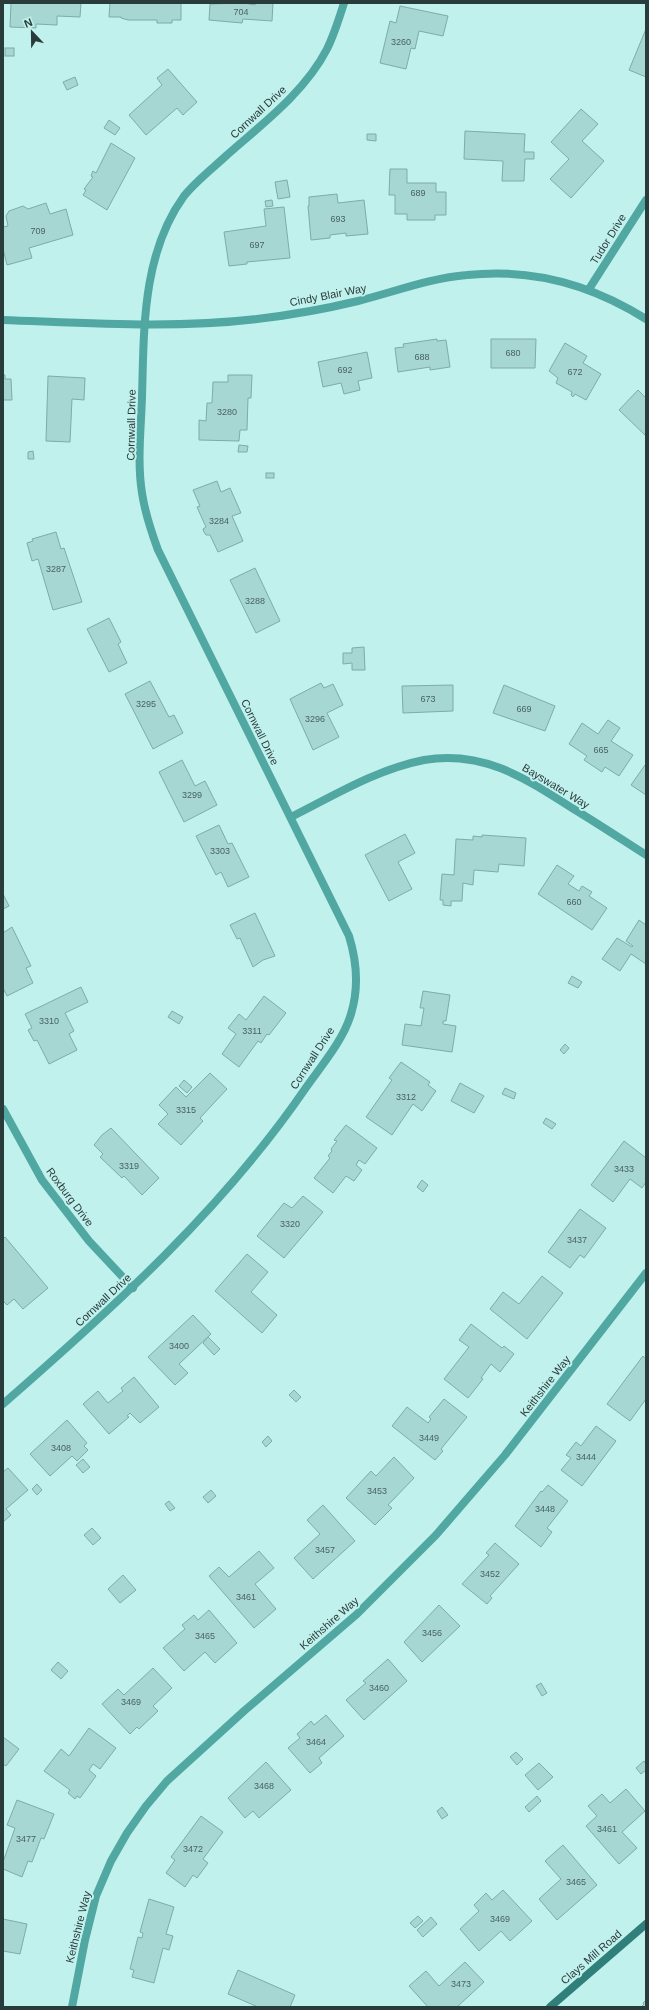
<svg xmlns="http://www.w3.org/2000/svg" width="649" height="2010" font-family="Helvetica,sans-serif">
<rect width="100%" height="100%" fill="#c1f1ed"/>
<g fill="#a7d7d3" stroke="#7eaca8">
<polygon points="11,3 81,3 80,17 57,16 57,25 36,24 36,28 10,27"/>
<polygon points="110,3 181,3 181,20 172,20 172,23 157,23 157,20 128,20 121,18 121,17 109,17"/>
<polygon points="244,3 255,5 256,3 273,3 272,21 243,19 242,23 209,20 210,4"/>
<polygon points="400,6 448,16 443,36 419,31 415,49 411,48 406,69 380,63 390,21 396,23"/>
<polygon points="646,29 646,77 629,70"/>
<rect x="5" y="48" width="9" height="8"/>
<polygon points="168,69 197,102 183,115 177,108 146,135 129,115 162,85 157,78"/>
<polygon points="75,77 78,85 67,90 63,82"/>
<polygon points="581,109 598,124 582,141 604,161 571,198 550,179 569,159 551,142"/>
<polygon points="109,120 120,128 115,135 104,128"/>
<polygon points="465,131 525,134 524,152 534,152 534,159 525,159 524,181 502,181 503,161 464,159"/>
<polygon points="367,134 376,134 376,141 367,140"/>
<polygon points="111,143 135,158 107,210 83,195 86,190 84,189 93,177 91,176 93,171 96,173"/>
<polygon points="390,169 407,169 407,183 436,183 436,192 446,192 446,215 435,215 435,220 407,220 407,214 395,214 395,195 389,195"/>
<polygon points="287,180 290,197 278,199 275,182"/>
<polygon points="337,194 338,203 364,200 368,234 346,236 346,233 330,235 330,238 311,240 308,206 309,206 309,197"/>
<polygon points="272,200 273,206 266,207 265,201"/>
<polygon points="46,203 50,214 66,209 73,235 29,248 32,258 7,265 3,249 3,227 8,226 6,216 9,211 23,206 28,209"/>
<polygon points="284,207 290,258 247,262 247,264 229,266 224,232 266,226 264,209"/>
<polygon points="437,339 437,341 446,340 450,367 430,370 430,367 398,372 395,348 404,347 403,344"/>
<polygon points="491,339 536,339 535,368 491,368"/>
<polygon points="565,343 587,356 583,363 601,374 586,400 575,394 573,397 571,395 572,392 556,383 558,378 549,371"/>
<polygon points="367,352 372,378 358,381 360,390 344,394 341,383 323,387 318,362"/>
<polygon points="3,375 5,375 5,379 11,379 12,400 3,400"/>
<polygon points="228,375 252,375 251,398 248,398 247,430 240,430 239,441 199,440 199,420 206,421 207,403 212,403 213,382 228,382"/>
<polygon points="48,376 85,378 84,400 72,399 70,442 46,441"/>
<polygon points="638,390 646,398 646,436 619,410"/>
<polygon points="239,445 248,446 247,452 238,452"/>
<polygon points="33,451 34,459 28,459 28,452"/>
<rect x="266" y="473" width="8" height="5"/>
<polygon points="217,481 221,492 230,488 241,513 232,516 243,541 218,552 210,535 206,535 204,532 203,529 206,527 197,507 200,506 193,490"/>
<polygon points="56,532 61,549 64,548 82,602 53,610 38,559 32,561 27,543 33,541 32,539"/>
<polygon points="255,568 280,621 256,633 230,580"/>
<polygon points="109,618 121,642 118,644 127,663 109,672 87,629"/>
<polygon points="364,647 365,670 352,670 352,663 343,664 343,653 352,653 352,648"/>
<polygon points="150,681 169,717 174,715 183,733 153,749 125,694"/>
<polygon points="321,683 324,688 333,684 343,705 327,713 339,737 313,750 290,699"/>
<polygon points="453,685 453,711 403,713 402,686"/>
<polygon points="504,685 555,706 545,731 493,713"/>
<polygon points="608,720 620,728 611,741 633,755 619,776 605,767 602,772 584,760 587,756 569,744 582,723 598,734"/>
<polygon points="182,760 195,786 205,781 217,805 184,822 159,772"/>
<polygon points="645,765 646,765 646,795 631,785"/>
<polygon points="219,825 228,844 232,843 249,877 228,887 221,872 216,875 196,836"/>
<polygon points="405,834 415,853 398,862 412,889 389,901 365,855"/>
<polygon points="482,835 526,838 524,866 499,864 498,872 474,870 473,885 463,883 462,901 451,901 451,906 443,905 443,900 440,900 442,874 454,875 456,839 473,840 473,836 482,837"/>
<polygon points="557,865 574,876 568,884 579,891 582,886 592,892 589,896 607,908 592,930 538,894"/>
<polygon points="3,894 9,906 3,909"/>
<polygon points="255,913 275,956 263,960 253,967 240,938 237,939 230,925"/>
<polygon points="639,920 646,925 646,964 631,954 620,971 602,959 617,938 632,947 633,946 626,941"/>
<polygon points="12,927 31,966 26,968 33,983 7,996 3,988 3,933"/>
<polygon points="572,976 582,982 578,988 568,983"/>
<polygon points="81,987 88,1002 65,1013 74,1031 69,1034 77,1050 49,1064 37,1040 34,1041 28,1030 32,1028 25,1014"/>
<polygon points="423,991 450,995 446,1021 443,1021 443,1024 456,1026 452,1052 402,1045 405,1024 421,1026 424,1008 420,1008"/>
<polygon points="264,996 286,1013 269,1035 267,1034 261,1043 258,1041 239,1067 222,1054 236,1034 228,1028 239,1014 246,1020"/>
<polygon points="172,1011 183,1017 179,1024 168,1017"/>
<polygon points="565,1044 569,1048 564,1054 560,1050"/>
<polygon points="401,1062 430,1082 428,1085 436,1091 422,1111 413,1104 392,1135 366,1117 392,1080 389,1078"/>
<polygon points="210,1073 227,1089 200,1118 203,1121 181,1145 158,1124 168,1114 159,1105 176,1087 186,1097"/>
<polygon points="184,1080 192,1087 187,1093 179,1086"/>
<polygon points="460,1083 484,1096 474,1113 451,1101"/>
<polygon points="505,1088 516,1093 514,1099 502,1094"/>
<polygon points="546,1118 556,1124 552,1129 543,1123"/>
<polygon points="346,1125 377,1148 365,1164 359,1160 356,1165 362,1170 354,1181 346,1176 333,1193 314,1178 330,1158 328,1156 332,1151 331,1149 337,1141 334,1140"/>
<polygon points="111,1128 159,1178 142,1195 124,1176 122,1178 100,1157 103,1154 94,1145 102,1135"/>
<polygon points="624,1141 646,1158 646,1182 642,1188 630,1179 613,1202 591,1185"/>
<polygon points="422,1180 428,1185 423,1192 417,1187"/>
<polygon points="303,1196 323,1212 284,1258 257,1236 284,1203 292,1208"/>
<polygon points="580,1209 606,1228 584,1258 580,1255 570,1268 548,1252"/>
<polygon points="5,1237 48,1288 23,1309 14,1299 7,1305 3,1301 3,1239"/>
<polygon points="247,1254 268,1272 251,1292 277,1315 262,1333 215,1291"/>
<polygon points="542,1276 563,1293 527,1339 490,1309 503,1292 519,1304"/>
<polygon points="193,1315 211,1334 179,1364 188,1373 175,1385 148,1357"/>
<polygon points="471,1324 502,1348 504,1346 514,1354 500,1372 491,1364 481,1378 483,1379 468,1398 444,1379 469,1347 459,1340"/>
<polygon points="208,1337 220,1349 214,1355 203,1343"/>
<polygon points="643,1356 646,1359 646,1399 630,1421 607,1404"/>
<polygon points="134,1377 159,1407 140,1423 130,1413 127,1416 129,1417 109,1434 83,1404 98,1391 108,1403 123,1391 121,1388"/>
<polygon points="294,1390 301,1397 296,1402 289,1395"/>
<polygon points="444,1399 467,1417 441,1449 443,1451 435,1460 392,1426 407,1407 428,1423 431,1419 429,1417"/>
<polygon points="67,1420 87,1443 84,1446 88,1450 77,1461 72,1456 50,1476 30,1454"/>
<polygon points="596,1426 616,1441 582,1486 561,1470 571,1458 566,1455 576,1442 581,1446"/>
<polygon points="268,1436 272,1441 266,1447 262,1442"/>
<polygon points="394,1457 414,1478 388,1505 392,1508 375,1525 346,1498 371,1471 376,1476"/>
<polygon points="83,1459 90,1467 83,1473 76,1465"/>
<polygon points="8,1468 28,1490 6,1509 11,1515 3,1522 3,1472"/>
<polygon points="37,1484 42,1490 37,1495 32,1489"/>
<polygon points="548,1485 568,1501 547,1528 552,1532 541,1547 515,1526 541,1491 542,1492"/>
<polygon points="211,1490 216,1496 208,1503 203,1497"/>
<polygon points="169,1501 175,1508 170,1511 165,1504"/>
<polygon points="323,1505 355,1541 313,1579 294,1558 320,1534 307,1520"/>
<polygon points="92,1528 101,1538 93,1545 84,1535"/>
<polygon points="495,1543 519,1564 490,1596 492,1598 487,1604 462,1584 489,1555 486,1553"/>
<polygon points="259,1551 274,1568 255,1584 276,1609 254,1628 209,1576 219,1567 229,1577"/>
<polygon points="123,1575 136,1590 120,1603 108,1589"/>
<polygon points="439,1605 460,1626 422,1662 404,1642"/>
<polygon points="209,1610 237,1643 215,1663 205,1652 184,1671 163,1648 185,1629 182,1625 194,1615 198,1620"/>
<polygon points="388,1659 407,1681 364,1720 346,1700 366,1683 363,1681"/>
<polygon points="58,1662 68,1671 61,1679 51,1670"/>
<polygon points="153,1668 172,1688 153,1706 158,1711 139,1729 137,1727 130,1734 102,1704 118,1689 124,1695"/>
<polygon points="541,1683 547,1693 542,1696 536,1686"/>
<polygon points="326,1715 344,1736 319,1758 322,1763 310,1773 288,1748 300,1738 297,1734 311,1721 314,1725"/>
<polygon points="89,1728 116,1748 100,1769 93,1764 89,1770 96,1776 80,1798 77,1796 75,1799 68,1793 70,1790 44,1771 61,1749 69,1756"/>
<polygon points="3,1737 19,1749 6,1766 3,1764"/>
<polygon points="516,1752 523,1759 517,1765 510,1757"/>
<polygon points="644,1761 646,1764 646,1770 641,1774 636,1768"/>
<polygon points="266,1762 291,1790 259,1818 253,1811 245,1818 228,1798"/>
<polygon points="539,1763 553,1777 538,1790 525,1775"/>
<polygon points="626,1789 645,1811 622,1832 637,1848 619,1864 586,1826 597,1816 588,1806 602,1794 610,1803"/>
<polygon points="537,1796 541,1801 529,1812 525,1807"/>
<polygon points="17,1800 54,1814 44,1839 41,1838 32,1862 28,1861 22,1877 3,1869 3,1862 15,1828 7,1825"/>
<polygon points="442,1807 448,1815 442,1819 437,1811"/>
<polygon points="201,1816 223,1832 203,1859 208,1863 197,1878 193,1875 185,1887 166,1873 175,1860 171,1857"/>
<polygon points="563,1845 597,1885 557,1920 539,1899 561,1879 545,1861"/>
<polygon points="503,1890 532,1921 510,1941 501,1931 479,1951 460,1929 479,1911 474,1905 486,1893 492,1900"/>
<polygon points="149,1899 174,1907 166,1934 173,1936 169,1950 163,1948 154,1983 132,1977 134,1970 130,1969 138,1937 142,1938 143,1933 140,1932"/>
<polygon points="418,1916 423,1921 415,1928 410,1923"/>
<polygon points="431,1917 437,1924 423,1937 417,1930"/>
<polygon points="3,1919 27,1924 20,1954 3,1951"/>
<polygon points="465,1962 484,1982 457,2007 428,2007 409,1986 426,1971 439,1986"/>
<polygon points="238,1970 295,1995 290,2007 258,2007 228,1994"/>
<polygon points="646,2000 646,2007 641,2007 644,2004 643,2003"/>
</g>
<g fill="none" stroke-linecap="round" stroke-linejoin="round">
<g stroke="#51a7a2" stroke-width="8">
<polyline points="589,289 646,200"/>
<path d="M3,320C88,323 173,329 257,319C291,315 325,309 358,301C394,292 430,278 467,275C531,268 592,285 646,319"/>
<path d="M291,817C333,796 377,769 424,760C483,750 525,778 572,808C597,823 621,839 646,855"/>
<polyline points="3,1109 42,1180 89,1241 133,1288"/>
<path d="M3,1404C113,1308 222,1210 305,1089C321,1066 343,1041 351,1014C359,988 357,962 349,936L158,550C151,531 145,513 142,493C137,462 141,428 142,397C144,329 142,254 184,196C196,181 213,168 227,155C262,124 305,92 327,49C334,35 339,19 344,3"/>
<polyline points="72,2007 85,1940 96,1896 111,1861 127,1833 146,1806 167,1781 244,1711 357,1614 436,1535 505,1455 646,1273"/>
</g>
<polyline stroke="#317f7a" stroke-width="8" points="550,2007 646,1924"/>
</g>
<g text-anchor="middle" stroke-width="4" stroke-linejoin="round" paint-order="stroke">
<g font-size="9" fill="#486361">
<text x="241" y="15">704</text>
<text x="401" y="45">3260</text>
<text x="418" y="196">689</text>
<text x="338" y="222">693</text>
<text x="38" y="234">709</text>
<text x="257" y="248">697</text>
<text x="513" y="356">680</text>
<text x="422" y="360">688</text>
<text x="345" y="373">692</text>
<text x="575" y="375">672</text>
<text x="227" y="415">3280</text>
<text x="219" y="524">3284</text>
<text x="56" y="572">3287</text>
<text x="255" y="604">3288</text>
<text x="428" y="702">673</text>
<text x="146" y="707">3295</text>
<text x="524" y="712">669</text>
<text x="315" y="722">3296</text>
<text x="601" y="753">665</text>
<text x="192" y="798">3299</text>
<text x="220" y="854">3303</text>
<text x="574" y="905">660</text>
<text x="49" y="1024">3310</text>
<text x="252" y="1034">3311</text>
<text x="406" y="1100">3312</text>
<text x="186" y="1113">3315</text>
<text x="129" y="1169">3319</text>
<text x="624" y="1172">3433</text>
<text x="290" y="1227">3320</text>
<text x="577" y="1243">3437</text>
<text x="179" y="1349">3400</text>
<text x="429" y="1441">3449</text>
<text x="61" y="1451">3408</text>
<text x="586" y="1460">3444</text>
<text x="377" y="1494">3453</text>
<text x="545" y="1512">3448</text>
<text x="325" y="1553">3457</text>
<text x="490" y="1577">3452</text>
<text x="246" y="1600">3461</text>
<text x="432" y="1636">3456</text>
<text x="205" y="1639">3465</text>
<text x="379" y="1691">3460</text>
<text x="131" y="1705">3469</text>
<text x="316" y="1745">3464</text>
<text x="264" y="1789">3468</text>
<text x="607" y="1832">3461</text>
<text x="26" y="1842">3477</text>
<text x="193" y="1852">3472</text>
<text x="576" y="1885">3465</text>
<text x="500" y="1922">3469</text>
<text x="461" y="1987">3473</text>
</g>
<g font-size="11" fill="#293c3b" stroke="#c1f1ed">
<text transform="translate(258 112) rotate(-43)" y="4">Cornwall Drive</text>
<text transform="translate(608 239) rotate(-58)" y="4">Tudor Drive</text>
<text transform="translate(328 295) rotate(-11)" y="4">Cindy Blair Way</text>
<text transform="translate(131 425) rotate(-89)" y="4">Cornwall Drive</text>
<text transform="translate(260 732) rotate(64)" y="4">Cornwall Drive</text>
<text transform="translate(556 786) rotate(31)" y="4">Bayswater Way</text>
<text transform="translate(312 1058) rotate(-57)" y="4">Cornwall Drive</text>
<text transform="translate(70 1197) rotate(53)" y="4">Roxburg Drive</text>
<text transform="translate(103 1300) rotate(-43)" y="4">Cornwall Drive</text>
<text transform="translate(545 1386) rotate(-52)" y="4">Keithshire Way</text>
<text transform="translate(329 1623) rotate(-41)" y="4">Keithshire Way</text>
<text transform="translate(78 1927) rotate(-76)" y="4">Keithshire Way</text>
<text transform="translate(591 1957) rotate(-41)" y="4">Clays Mill Road</text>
</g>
</g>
<rect width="649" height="2010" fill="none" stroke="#293c3b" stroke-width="8"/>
<g transform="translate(32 32) rotate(338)" stroke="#c1f1ed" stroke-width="3" paint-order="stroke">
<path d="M0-3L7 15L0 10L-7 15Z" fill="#293c3b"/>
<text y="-6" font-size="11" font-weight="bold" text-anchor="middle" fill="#293c3b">N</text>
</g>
</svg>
